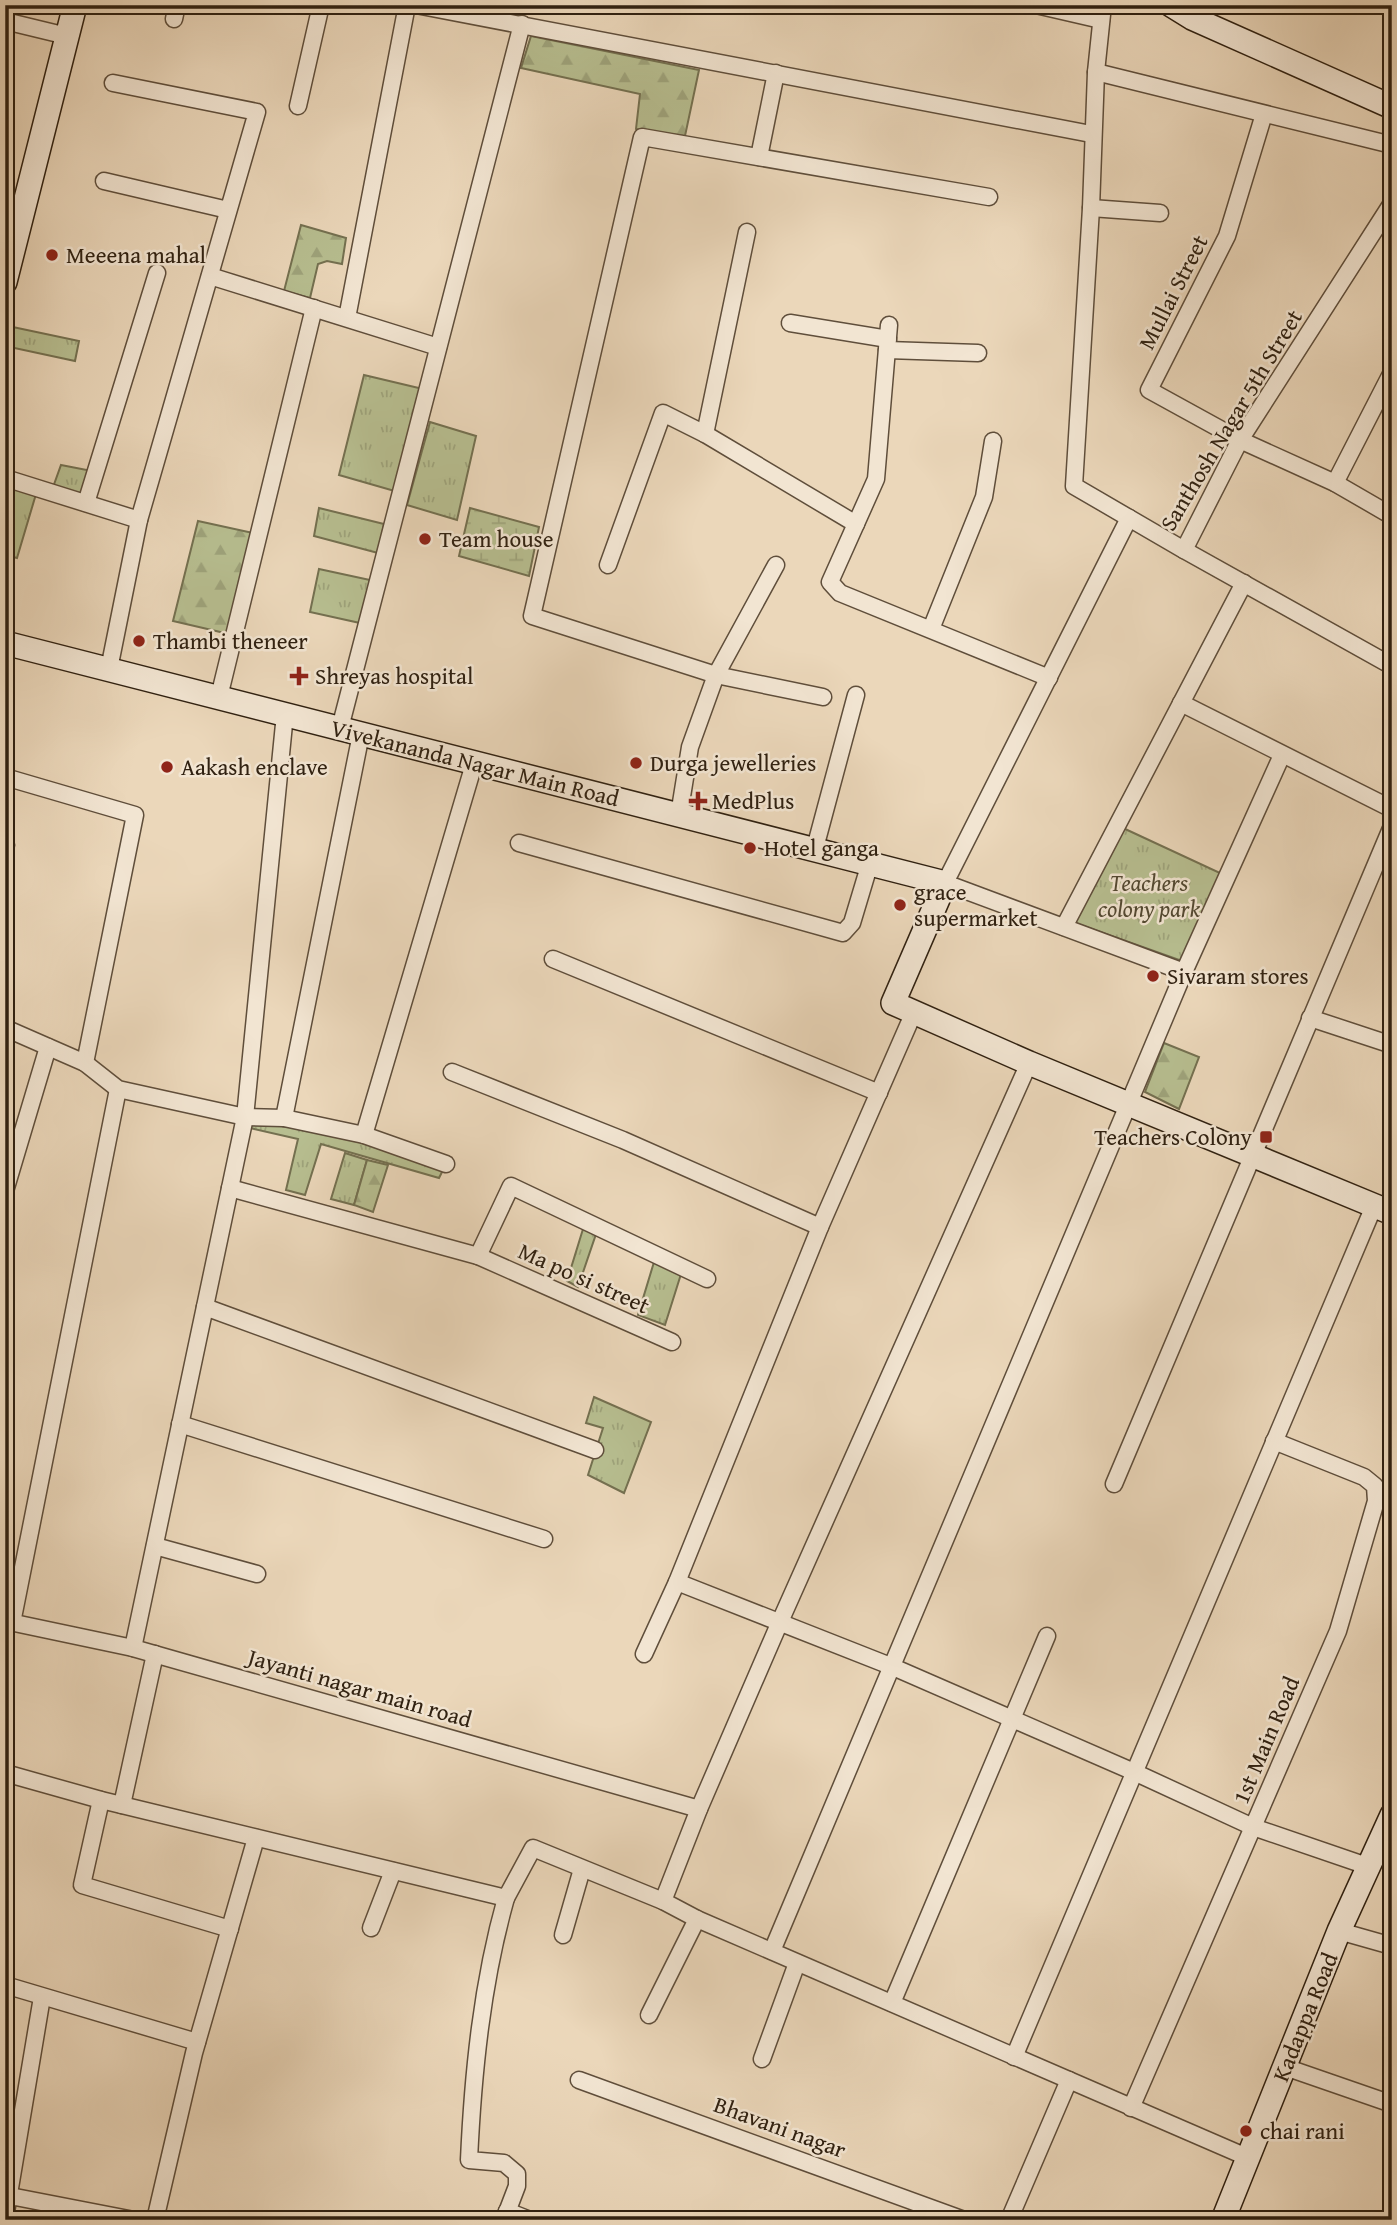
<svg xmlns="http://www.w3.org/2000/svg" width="1397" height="2225" font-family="'Gentium Book Plus',serif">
<defs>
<pattern id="grass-tufts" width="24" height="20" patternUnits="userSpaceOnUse" patternTransform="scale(1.75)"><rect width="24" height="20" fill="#b7be90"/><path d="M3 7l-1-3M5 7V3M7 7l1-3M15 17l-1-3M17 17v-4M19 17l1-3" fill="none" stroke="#9ea37b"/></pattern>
<pattern id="forest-firs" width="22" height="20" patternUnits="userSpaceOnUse" patternTransform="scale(1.75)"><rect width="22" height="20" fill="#b7be90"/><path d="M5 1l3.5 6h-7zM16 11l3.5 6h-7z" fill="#9ea37b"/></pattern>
<pattern id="wetland-marsh" width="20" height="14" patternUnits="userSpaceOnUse" patternTransform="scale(1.75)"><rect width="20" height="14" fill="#b7be90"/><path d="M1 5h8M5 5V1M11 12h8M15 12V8" fill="none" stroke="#9ea37b"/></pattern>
</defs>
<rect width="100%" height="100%" fill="#ebd7ba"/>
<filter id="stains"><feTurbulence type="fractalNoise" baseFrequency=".00286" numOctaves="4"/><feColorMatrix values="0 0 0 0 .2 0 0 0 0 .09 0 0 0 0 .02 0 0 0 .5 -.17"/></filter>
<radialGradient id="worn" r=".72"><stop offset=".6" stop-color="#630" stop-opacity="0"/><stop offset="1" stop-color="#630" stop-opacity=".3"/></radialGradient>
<g fill="url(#grass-tufts)" stroke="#747050" stroke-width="2">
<polygon points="8,326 79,341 75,361 5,346"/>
<polygon points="364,375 423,389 398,492 339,475"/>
<polygon points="430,422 476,436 457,520 407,505"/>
<polygon points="61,465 92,471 85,500 52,490"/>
<polygon points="6,483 36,494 17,558 6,555"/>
<polygon points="319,508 384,524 378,553 314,536"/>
<polygon points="319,569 370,580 360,623 310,612"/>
<polygon points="1123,828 1220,873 1182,961 1075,923"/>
<polygon points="251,1121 350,1136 444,1168 439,1178 321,1144 305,1195 286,1190 298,1139 250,1128"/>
<polygon points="345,1153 367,1160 354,1205 331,1199"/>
<polygon points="583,1229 596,1234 578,1287 567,1281"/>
<polygon points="654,1262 681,1274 665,1325 638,1315"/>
<polygon points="594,1397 651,1422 624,1493 588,1475 603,1428 586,1423"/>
</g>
<g fill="url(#forest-firs)" stroke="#747050" stroke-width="2">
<polygon points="531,36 699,70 685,136 636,129 640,94 521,68"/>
<polygon points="301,225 346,238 342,264 327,261 318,264 310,298 284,291"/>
<polygon points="198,521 253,533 229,634 173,621"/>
<polygon points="1164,1043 1199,1057 1179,1109 1145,1092"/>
<polygon points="367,1160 388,1165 373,1212 354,1205"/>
</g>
<polygon fill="url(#wetland-marsh)" stroke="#747050" stroke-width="2" points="470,508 539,527 529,576 459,556"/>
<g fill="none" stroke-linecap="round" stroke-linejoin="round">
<g stroke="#5f4e3b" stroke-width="19">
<g id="street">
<polyline points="416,5 1091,134"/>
<polyline points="1036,5 1101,20"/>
<polyline points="1103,5 1096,72 1392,145"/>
<polyline points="174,19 177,5"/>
<polyline points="5,21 67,36"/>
<polyline points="1096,72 1091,208 1074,486 1129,518"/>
<polyline points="298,106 321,5"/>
<polyline points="1264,114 1227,236 1149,390 1240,440 1335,483 1392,516"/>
<polyline points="759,157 776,73"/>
<polyline points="104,181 228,210"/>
<polyline points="1091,208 1160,213"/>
<polyline points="210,276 438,347"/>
<polyline points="347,318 407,5"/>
<polyline points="790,323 888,339"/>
<polyline points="889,325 876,479 830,582 840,593 1049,678"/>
<polyline points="887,350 978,353"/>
<polyline points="705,434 747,232"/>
<polyline points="5,478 139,520"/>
<polyline points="1335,483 1392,372"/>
<polyline points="86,503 157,273"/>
<polyline points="1184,550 1392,666"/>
<polyline points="608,565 663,413 705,434 856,524"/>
<polyline points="776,565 716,675 823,697"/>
<polyline points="931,629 984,497 993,441"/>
<polyline points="109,669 139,520 257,112 113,83"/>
<polyline points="219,697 314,308"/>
<polyline points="1181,703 1392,809"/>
<polyline points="340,728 522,24"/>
<polyline points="5,777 135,815 85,1063"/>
<polyline points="679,815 690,747 716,675 532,616 642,137 989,197"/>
<polyline points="519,843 843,933 852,923 870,863"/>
<polyline points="5,845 6,845"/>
<polyline points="815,848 856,695"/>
<polyline points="1064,927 1244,583"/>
<polyline points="553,959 879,1093"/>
<polyline points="1184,972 945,883 1129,518 1184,550 1240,440 1392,203"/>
<polyline points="1310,1018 1392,1045"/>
<polyline points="5,1028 85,1063 118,1089 245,1117 284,1118 364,1135 446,1164"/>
<polyline points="452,1072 623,1140 820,1227"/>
<polyline points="284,1118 361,734"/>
<polyline points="364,1135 474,764"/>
<polyline points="230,1188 478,1256 511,1186 707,1279"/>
<polyline points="5,1191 48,1047"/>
<polyline points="478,1256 672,1342"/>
<polyline points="205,1307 595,1450"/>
<polyline points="180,1424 544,1539"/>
<polyline points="1114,1484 1392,826"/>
<polyline points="155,1546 257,1574"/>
<polyline points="677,1582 893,1667 1134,1772 1253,1827 1370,1867"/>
<polyline points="5,1621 133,1648 699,1809"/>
<polyline points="12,1623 118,1089"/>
<polyline points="133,1648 245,1117 285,714"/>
<polyline points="644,1654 677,1582 820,1227 914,1012"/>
<polyline points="5,1773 101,1800 506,1898 533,1848 663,1901 697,1919 1249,2158"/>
<polyline points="101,1800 82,1885 230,1929"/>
<polyline points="122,1805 155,1654"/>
<polyline points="663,1901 699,1809 779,1624 1029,1063"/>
<polyline points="371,1928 393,1871"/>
<polyline points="1339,1931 1392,1946"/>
<polyline points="563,1935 582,1869"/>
<polyline points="772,1951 1184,972 1282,755"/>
<polyline points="5,1985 197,2042"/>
<polyline points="892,2003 1047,1636"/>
<polyline points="649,2015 697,1919"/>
<polyline points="1014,2057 1374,1206"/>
<polyline points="762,2059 797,1963"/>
<polyline points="1285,2067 1392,2104"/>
<polyline points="579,2080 964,2220"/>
<polyline points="1131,2108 1338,1631 1376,1501 1375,1486 1364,1477 1274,1441"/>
<polyline points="5,2195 134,2220"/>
<polyline points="507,2211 530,2220"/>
<polyline points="5,2218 42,1997"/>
<polyline points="155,2220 194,2053 256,1838"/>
<path d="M504,2220L517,2186V2174L504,2163L469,2160C473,2072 482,1983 506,1898"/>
<polyline points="1009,2220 1069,2080"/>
</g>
</g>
<g stroke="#302111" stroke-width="26">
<g id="secondary">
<polyline points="1171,5 1192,18 1392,107"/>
<polyline points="5,282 75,5"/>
<polyline points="5,643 945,883 893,1003 1029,1063 1392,1213"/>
<polyline points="1223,2220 1339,1931 1392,1815"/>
</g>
</g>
<use href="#street" stroke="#f2e5d2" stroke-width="16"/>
<use href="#secondary" stroke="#f2e5d2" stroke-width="23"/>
</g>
<g fill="#8f2418" stroke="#f2e5d2" stroke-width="2.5">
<circle cx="52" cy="255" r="7"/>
<circle cx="425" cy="539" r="7"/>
<circle cx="139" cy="641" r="7"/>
<path d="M295.5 665.5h7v7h7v7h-7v7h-7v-7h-7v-7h7z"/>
<circle cx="636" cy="763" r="7"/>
<circle cx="167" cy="767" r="7"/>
<path d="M694.5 790.5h7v7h7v7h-7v7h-7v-7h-7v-7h7z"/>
<circle cx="750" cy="848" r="7"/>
<circle cx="900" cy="905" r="7"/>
<circle cx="1153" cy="976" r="7"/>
<rect x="1259" y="1130" width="14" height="14" rx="3.5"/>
<circle cx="1246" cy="2131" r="7"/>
</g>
<g text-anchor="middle" stroke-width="5" stroke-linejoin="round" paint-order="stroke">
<g font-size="23" fill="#302111" stroke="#f2e5d2" text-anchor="start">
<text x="66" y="263">Meeena mahal</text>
<text x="439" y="547">Team house</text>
<text x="153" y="649">Thambi theneer</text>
<text x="315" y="684">Shreyas hospital</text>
<text x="650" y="771">Durga jewelleries</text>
<text x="181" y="775">Aakash enclave</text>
<text x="712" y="809">MedPlus</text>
<text x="764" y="856">Hotel ganga</text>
<text x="914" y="900">grace<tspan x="914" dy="26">supermarket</tspan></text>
<text x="1167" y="984">Sivaram stores</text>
<text x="1252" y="1145" text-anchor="end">Teachers Colony</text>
<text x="1260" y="2139">chai rani</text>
</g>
<g font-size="23" fill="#302111" stroke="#f2e5d2">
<text transform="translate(1173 292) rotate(-63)" y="8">Mullai Street</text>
<text transform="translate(1231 420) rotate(-59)" y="8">Santhosh Nagar 5th Street</text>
<text transform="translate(475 763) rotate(14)" y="8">Vivekananda Nagar Main Road</text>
<text transform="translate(584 1278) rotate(24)" y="8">Ma po si street</text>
<text transform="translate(360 1688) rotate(16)" y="8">Jayanti nagar main road</text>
<text transform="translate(1266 1740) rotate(-67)" y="8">1st Main Road</text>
<text transform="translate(1305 2017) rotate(-68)" y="8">Kadappa Road</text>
<text transform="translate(780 2127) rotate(20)" y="8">Bhavani nagar</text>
</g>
<g font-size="23" font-style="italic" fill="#524831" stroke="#f2e5d2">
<text x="1149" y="891">Teachers<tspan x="1149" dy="26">colony park</tspan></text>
</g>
</g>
<rect width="1397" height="2225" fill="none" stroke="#ebd7ba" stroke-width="28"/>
<rect x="7" y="7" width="1383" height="2211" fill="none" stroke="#302111" stroke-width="3.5"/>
<rect x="14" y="14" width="1369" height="2197" fill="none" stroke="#302111" stroke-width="2"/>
<rect width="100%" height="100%" filter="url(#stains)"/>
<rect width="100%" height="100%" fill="url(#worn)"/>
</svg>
